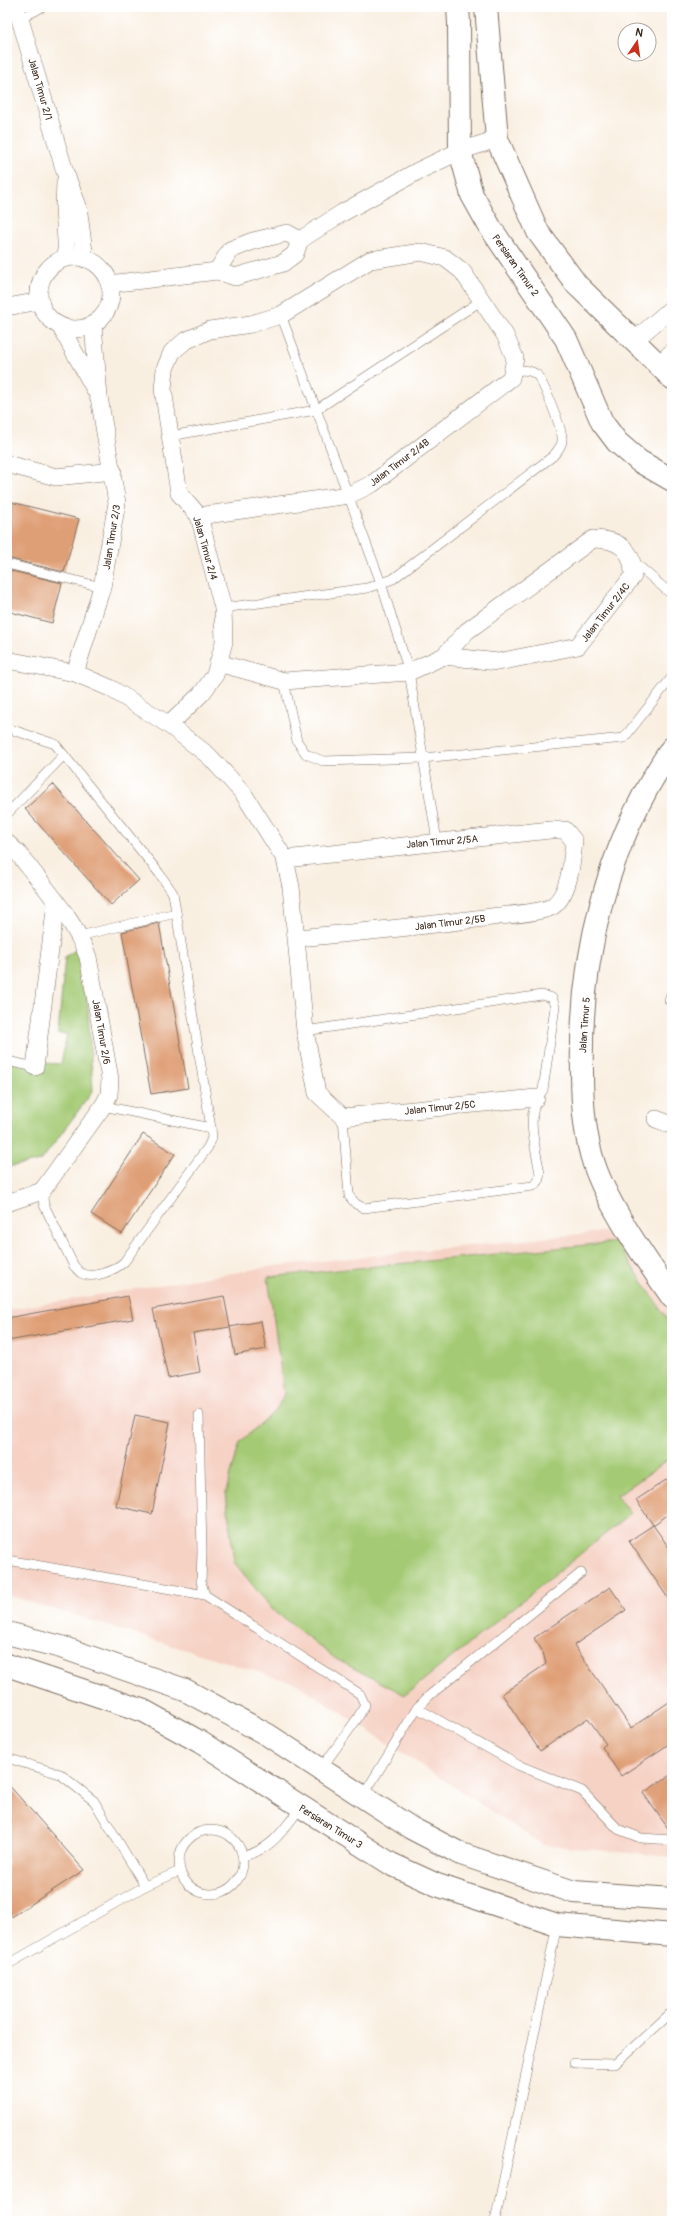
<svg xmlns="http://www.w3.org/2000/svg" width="679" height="2228" font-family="Pangolin,sans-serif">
<rect width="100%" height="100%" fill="#fff"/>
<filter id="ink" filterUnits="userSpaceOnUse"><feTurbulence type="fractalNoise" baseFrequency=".025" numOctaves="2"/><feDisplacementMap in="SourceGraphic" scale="8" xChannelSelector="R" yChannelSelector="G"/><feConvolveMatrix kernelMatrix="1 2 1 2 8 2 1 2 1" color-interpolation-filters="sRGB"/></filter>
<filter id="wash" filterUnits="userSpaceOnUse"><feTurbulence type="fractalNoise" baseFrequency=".012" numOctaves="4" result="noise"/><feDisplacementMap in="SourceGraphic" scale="16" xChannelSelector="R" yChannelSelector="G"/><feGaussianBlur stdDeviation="0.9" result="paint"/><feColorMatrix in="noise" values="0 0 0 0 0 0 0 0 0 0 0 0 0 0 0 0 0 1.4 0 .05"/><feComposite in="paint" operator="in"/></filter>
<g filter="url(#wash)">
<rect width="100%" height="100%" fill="#f9efe1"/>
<polygon fill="#f6d2c5" points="620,1230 672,1310 672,1857 543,1845 297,1684 7,1595 7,1310 274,1266"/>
<g fill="#a4ca75" stroke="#707a4a">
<polygon points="77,949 85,960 93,1091 41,1161 7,1167 7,1061 61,1064 67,1034 58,1034 65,957"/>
<polygon points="616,1242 672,1326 672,1457 617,1496 630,1514 405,1695 336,1659 272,1609 234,1562 226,1492 240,1442 277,1409 284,1394 268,1277"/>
</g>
<g id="blocks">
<g fill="#df9f76">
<polygon points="7,501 79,519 64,572 7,558"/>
<polygon points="7,570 62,583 52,623 7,611"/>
<polygon points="53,784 139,880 111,905 25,809"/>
<polygon points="159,923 188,1088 151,1094 122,932"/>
<polygon points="143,1134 175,1154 122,1234 91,1214"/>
<polygon points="128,1296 133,1319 7,1341 7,1318"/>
<polygon points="224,1296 230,1327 193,1333 200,1372 168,1378 153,1309"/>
<polygon points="261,1321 266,1349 235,1355 230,1327"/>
<polygon points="135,1415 170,1422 152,1514 116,1506"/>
<polygon points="672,1476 672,1512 653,1525 636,1500"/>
<polygon points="653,1525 672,1552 672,1604 629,1541"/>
<polygon points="610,1587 626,1610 574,1645 631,1728 672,1700 672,1742 621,1776 602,1747 606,1744 588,1718 540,1751 502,1694 546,1664 543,1652 534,1638"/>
<polygon points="672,1774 672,1834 643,1793"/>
<polygon points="7,1783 84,1870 7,1920"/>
</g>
</g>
</g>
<g filter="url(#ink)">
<use href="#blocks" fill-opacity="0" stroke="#7e6f62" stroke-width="1"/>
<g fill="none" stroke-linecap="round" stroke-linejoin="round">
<g stroke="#7e6f62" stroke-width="10">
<g id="service">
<polyline points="20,19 42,7"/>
<polyline points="281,315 381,583 409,672 437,841"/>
<polyline points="170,436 316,410 482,300"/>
<polyline points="633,561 672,595"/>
<polyline points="7,564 102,587"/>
<path d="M223,608L367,588L393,579L553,456C558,450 563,445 562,437C561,427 543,380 536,374C528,369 521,370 512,371"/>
<polyline points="284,681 297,741 306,754 323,761 423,758 624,738 672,677"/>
<path d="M7,728L55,744L159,873L173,893L211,1128L212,1138L208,1147L124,1262C115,1270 93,1280 81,1273C79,1272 76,1268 74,1266L44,1205L42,1191"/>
<polyline points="7,814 64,755"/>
<polyline points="79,936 176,913"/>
<polyline points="672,991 669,1000 672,1005"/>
<path d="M305,1031L542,995L552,998L555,1007L543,1090C523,1113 536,1147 540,1174L538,1182L533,1186L364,1208L356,1204L349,1196L343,1117"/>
<polyline points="7,1061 35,1067"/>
<polyline points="103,1106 211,1128"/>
<polyline points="199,1415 202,1552 201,1582 205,1595 360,1694 365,1705 357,1719 320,1770"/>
<polyline points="7,1560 205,1595"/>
<polyline points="417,1708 430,1695 581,1573"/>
<polyline points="7,1758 60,1774 94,1801 145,1886"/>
<polyline points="363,1796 417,1708 518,1765 582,1791 618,1829 641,1838 672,1840"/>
<circle cx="211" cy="1862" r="32"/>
<path d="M243,1856C272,1850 284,1829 301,1807"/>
<polyline points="7,1965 145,1886 180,1871"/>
<polyline points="574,2063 615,2064 672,2012"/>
<polyline points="495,2221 557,1925"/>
</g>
</g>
<g stroke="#7e6f62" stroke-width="18">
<g id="minor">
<polyline points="15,7 20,19 65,172 78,206 85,259"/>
<polyline points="65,182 64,208 67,258"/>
<circle cx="75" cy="293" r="36"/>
<polyline points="217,271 230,250 253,241 287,233 300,240"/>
<polyline points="109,284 217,271 235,277 283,263 295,254 300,240 342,213 418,171 460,151 497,139"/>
<polyline points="7,307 40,301"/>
<polyline points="60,326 99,397 93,324"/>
<polyline points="635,340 672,308"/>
<polyline points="659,364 672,352"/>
<polyline points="7,464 56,477 113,471"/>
<polyline points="7,660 75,673 110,688 169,725 209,756 243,793 285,859 291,887 305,1031 317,1093 343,1117 536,1098"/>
<path d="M218,663L284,681L409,672L444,656L467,631L593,539C618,539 634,549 633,576L578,646L498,662L444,656"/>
<polyline points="75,673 102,587 117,503 99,397"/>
<polyline points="169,725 202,693 215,675 224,642 223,608 199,516 179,493 163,389 165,369 172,352 185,341 210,330 251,324 281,315 370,260 421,252 445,258 462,271 505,335 515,358 511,378 372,484 349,495 199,516"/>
<path d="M7,843L18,853C43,886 74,918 88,957L110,1079L109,1095L103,1106L42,1191L7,1203"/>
<path d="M285,859L550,830H565L574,841C572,861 570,893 553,906C545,912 510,915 499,916C432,925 365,932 297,938"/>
<polyline points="35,1067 56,903"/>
<polyline points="656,1119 672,1125"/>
</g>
</g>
<g stroke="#7e6f62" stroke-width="24">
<g id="tertiary">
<polyline points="458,7 459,23 460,151 472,195 490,227 566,339 602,422 617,442 639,461 672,480"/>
<polyline points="486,7 497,139 538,232 577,285 672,378"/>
<path d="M672,748C607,843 579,958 582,1072C582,1103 584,1134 594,1164C608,1206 646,1260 672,1297"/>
<polyline points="7,1633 61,1647 185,1690 268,1735 411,1828 461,1854 574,1892 672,1899"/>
<polyline points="7,1665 144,1711 200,1742 391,1864 437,1885 557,1925 672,1935"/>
</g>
</g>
<use href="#service" stroke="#fff" stroke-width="9"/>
<use href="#minor" stroke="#fff" stroke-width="17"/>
<use href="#tertiary" stroke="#fff" stroke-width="22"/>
</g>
</g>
<g text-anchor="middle" stroke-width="3.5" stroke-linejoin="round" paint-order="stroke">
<g font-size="10" fill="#3b2a1e" stroke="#fff">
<text transform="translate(41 89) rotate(74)" y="4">Jalan Timur 2/1</text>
<text transform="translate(516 265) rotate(55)" y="4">Persiaran Timur 2</text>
<text transform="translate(399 462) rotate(-37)" y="4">Jalan Timur 2/4B</text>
<text transform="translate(111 537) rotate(-81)" y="4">Jalan Timur 2/3</text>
<text transform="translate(206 548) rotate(74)" y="4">Jalan Timur 2/4</text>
<text transform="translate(605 612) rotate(-52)" y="4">Jalan Timur 2/4C</text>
<text transform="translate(442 841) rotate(-5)" y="4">Jalan Timur 2/5A</text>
<text transform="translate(450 922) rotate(-7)" y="4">Jalan Timur 2/5B</text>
<text transform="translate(584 1025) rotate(-86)" y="4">Jalan Timur 5</text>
<text transform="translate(102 1032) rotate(80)" y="4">Jalan Timur 2/6</text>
<text transform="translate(440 1107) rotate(-6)" y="4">Jalan Timur 2/5C</text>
<text transform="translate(331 1826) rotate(32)" y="4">Persiaran Timur 3</text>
</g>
</g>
<rect width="679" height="2228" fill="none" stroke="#fff" stroke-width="24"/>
<g transform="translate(637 42) rotate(13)"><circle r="19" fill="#ffffff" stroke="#b1aaa5"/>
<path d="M0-3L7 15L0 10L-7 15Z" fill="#c8321e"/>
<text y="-6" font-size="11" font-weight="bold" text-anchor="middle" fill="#3b2a1e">N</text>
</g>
</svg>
